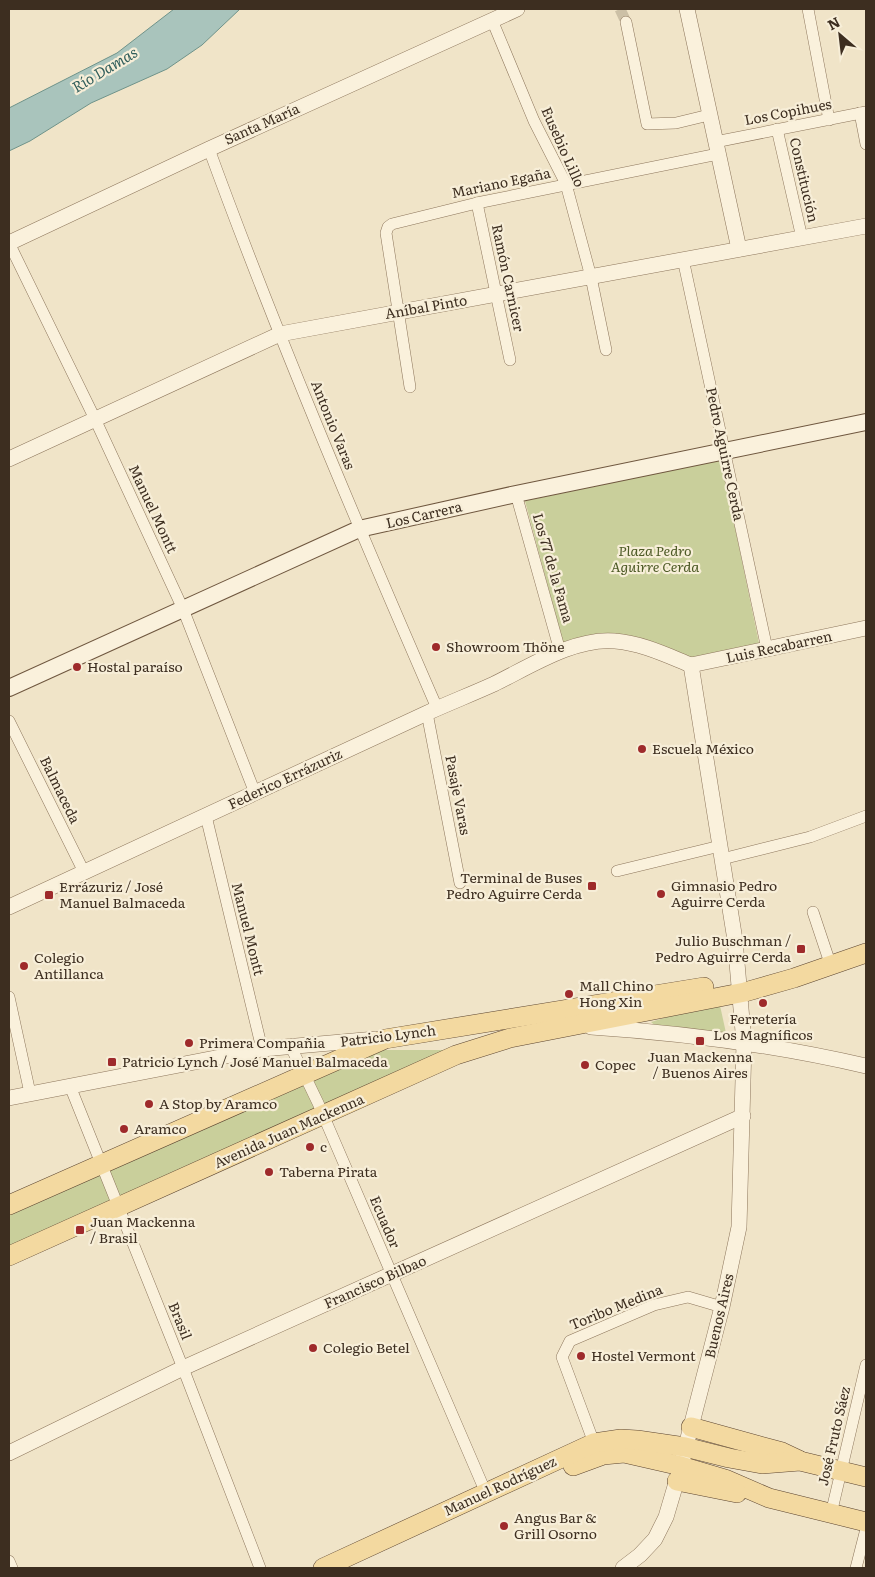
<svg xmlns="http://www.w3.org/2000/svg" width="875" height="1577" font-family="Literata,serif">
<rect width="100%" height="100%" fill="#f0e4c8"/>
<g fill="#c9cf9b">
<polygon points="721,460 760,648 692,661 645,643 564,646 525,501"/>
<polygon points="719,1001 726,1033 660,1030 651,1022"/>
<polygon points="365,1050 457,1050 9,1254 9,1209"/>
</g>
<polygon fill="#a9c4bc" stroke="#6f938a" points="174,9 240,9 202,45 167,69 91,103 30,141 9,151 9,108 117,53"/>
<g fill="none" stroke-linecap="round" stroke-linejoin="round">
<polyline stroke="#ccc0a6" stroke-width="11" stroke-dasharray="11 5.5" stroke-linecap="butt" points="620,9 626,22"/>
<g stroke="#8d765c" stroke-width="12">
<g id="minor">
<polyline points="808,9 829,120"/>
<polyline points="492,20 534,121 566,184 591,277 606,350"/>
<polyline points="626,22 647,124 676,123 709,115"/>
<polyline points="860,113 866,144"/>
<polyline points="777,129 802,238"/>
<polyline points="715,142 866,112"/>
<path d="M209,149C278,338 357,524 437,708"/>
<polyline points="477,203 510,360"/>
<polyline points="9,243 95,419 183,609 255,793"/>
<polyline points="683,259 767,649"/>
<polyline points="410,387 386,233 388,227 392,224 477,203 718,154"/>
<polyline points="516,494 560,651"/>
<polyline points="427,713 460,883"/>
<polyline points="9,721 84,872"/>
<polyline points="206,816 262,1049"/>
<polyline points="722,859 810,837 866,816"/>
<polyline points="617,871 720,846"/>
<polyline points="813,912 828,957"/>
<polyline points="9,997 30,1093"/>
<polyline points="291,1047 318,1103 486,1493"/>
<polyline points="70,1086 183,1368 260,1568"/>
<polyline points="594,1443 562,1357 570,1341 654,1305 688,1297 722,1307"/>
<polyline points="831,1514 866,1365"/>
<polyline points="9,1561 12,1568"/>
<polyline points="856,1568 866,1529"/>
</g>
</g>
<g stroke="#8d765c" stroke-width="16">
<g id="tertiary">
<polyline points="687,9 739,249"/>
<polyline points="9,243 209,149 517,9"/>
<polyline points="9,459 280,334 866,226"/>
<polyline points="691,665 866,628"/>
<path d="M9,907L427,713C449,703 472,694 494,684C529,667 575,637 615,641C641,643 666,655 691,665"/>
<path d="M591,1027C683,1033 776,1045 866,1066"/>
<polyline points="9,1098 262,1049 376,1039"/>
<polyline points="9,1453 183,1368 743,1116"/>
<polyline points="623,1568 640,1555 655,1539 666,1517 679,1473 722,1307 739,1227 744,1043 735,940 691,665"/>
</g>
</g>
<g stroke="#6f573f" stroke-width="18">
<polyline id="secondary" points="9,688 359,529 516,494 866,422"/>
</g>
<g stroke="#5b4430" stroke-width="20">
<g id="primary">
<polyline points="9,1205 385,1039 704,987"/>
<polyline points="9,1256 456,1055 510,1038 745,992 794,978 866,953"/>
<polyline points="691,1427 782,1452 799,1460"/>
<polyline points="573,1466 603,1455 624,1453 681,1466 725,1479 769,1498 866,1522"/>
<polyline points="677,1481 737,1493"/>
<polyline points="323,1568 594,1443 621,1439 637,1440 685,1447 729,1458 762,1464 800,1461 866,1477"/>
</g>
</g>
<use href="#minor" stroke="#faf1dc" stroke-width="11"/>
<use href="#tertiary" stroke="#faf1dc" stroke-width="15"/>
<use href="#secondary" stroke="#faf1dc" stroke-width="16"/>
<use href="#primary" stroke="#f3d9a0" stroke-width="19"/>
</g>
<g fill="#9e2a2b" stroke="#f7eed8" stroke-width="2">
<circle cx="436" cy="647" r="5"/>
<circle cx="77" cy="667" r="5"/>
<circle cx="642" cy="749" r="5"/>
<rect x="587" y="881" width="10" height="10" rx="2.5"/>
<circle cx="661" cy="894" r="5"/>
<rect x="44" y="890" width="10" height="10" rx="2.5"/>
<rect x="796" y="944" width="10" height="10" rx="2.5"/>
<circle cx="24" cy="966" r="5"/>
<circle cx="569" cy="994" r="5"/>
<circle cx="763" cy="1003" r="5"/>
<rect x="695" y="1036" width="10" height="10" rx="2.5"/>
<circle cx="189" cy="1043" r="5"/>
<rect x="107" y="1057" width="10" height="10" rx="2.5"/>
<circle cx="585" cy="1065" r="5"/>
<circle cx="149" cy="1104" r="5"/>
<circle cx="124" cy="1129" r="5"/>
<circle cx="310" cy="1147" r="5"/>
<circle cx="269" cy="1172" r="5"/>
<rect x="75" y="1225" width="10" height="10" rx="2.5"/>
<circle cx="313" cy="1348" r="5"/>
<circle cx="581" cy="1356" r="5"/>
<circle cx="504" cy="1526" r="5"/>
</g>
<g text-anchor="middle" stroke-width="4.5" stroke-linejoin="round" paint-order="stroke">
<g font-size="14" fill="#3d2e20" stroke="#f7eed8">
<text transform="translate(788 112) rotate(-11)" y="5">Los Copihues</text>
<text transform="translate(262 124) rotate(-24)" y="5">Santa María</text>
<text transform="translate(563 147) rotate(66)" y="5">Eusebio Lillo</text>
<text transform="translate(804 180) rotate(77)" y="5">Constitución</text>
<text transform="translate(501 183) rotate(-12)" y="5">Mariano Egaña</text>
<text transform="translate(508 278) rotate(78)" y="5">Ramón Carnicer</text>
<text transform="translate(426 307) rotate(-10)" y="5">Aníbal Pinto</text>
<text transform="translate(333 425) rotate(68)" y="5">Antonio Varas</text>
<text transform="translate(725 454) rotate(78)" y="5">Pedro Aguirre Cerda</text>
<text transform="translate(153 509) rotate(65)" y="5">Manuel Montt</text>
<text transform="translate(424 515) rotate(-13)" y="5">Los Carrera</text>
<text transform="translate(553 568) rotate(74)" y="5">Los 77 de la Fama</text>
<text transform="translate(779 647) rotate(-12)" y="5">Luis Recabarren</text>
<text transform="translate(285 779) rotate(-25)" y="5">Federico Errázuriz</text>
<text transform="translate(60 790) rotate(64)" y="5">Balmaceda</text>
<text transform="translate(458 795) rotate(79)" y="5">Pasaje Varas</text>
<text transform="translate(248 929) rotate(76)" y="5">Manuel Montt</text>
<text transform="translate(388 1036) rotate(-7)" y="5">Patricio Lynch</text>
<text transform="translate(289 1131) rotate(-24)" y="5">Avenida Juan Mackenna</text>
<text transform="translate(385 1222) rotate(67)" y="5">Ecuador</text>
<text transform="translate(375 1282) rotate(-24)" y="5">Francisco Bilbao</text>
<text transform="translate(616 1307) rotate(-22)" y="5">Toribo Medina</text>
<text transform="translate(719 1316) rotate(-77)" y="5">Buenos Aires</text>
<text transform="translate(180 1321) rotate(68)" y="5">Brasil</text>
<text transform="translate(834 1436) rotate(-77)" y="5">José Fruto Sáez</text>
<text transform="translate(500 1486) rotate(-25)" y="5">Manuel Rodríguez</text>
</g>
<g font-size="14" font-style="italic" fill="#4d5a26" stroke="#f7eed8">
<text x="655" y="556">Plaza Pedro<tspan x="655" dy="16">Aguirre Cerda</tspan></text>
</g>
<g font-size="14" fill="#3d2e20" stroke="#f7eed8" text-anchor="start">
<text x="446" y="652">Showroom Thöne</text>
<text x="87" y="672">Hostal paraíso</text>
<text x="652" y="754">Escuela México</text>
<text x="582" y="883" text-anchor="end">Terminal de Buses<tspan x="582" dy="16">Pedro Aguirre Cerda</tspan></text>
<text x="671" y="891">Gimnasio Pedro<tspan x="671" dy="16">Aguirre Cerda</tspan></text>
<text x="59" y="892">Errázuriz / José<tspan x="59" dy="16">Manuel Balmaceda</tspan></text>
<text x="791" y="946" text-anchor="end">Julio Buschman /<tspan x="791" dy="16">Pedro Aguirre Cerda</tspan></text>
<text x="34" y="963">Colegio<tspan x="34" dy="16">Antillanca</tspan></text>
<text x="579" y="991">Mall Chino<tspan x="579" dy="16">Hong Xin</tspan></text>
<text x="763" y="1024" text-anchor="middle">Ferretería<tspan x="763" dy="16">Los Magníficos</tspan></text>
<text x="199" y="1048">Primera Compañia</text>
<text x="700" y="1062" text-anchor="middle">Juan Mackenna<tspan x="700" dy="16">/ Buenos Aires</tspan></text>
<text x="122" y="1067">Patricio Lynch / José Manuel Balmaceda</text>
<text x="595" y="1070">Copec</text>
<text x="159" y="1109">A Stop by Aramco</text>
<text x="134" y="1134">Aramco</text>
<text x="320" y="1152">c</text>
<text x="279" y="1177">Taberna Pirata</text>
<text x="90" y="1227">Juan Mackenna<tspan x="90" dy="16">/ Brasil</tspan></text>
<text x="323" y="1353">Colegio Betel</text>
<text x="591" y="1361">Hostel Vermont</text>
<text x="514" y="1523">Angus Bar &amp;<tspan x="514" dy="16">Grill Osorno</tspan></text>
</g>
<g font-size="15" font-style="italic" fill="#2f5d5a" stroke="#f7eed8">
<text transform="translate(105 70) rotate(-31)" y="5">Río Damas</text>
</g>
</g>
<rect width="875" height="1577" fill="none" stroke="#3d2e20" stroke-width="20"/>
<g transform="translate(840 35) rotate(332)" stroke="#f7eed8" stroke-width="4" paint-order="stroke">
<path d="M0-4L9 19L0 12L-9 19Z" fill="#3d2e20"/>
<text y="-8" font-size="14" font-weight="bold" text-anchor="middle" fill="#3d2e20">N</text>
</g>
</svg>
